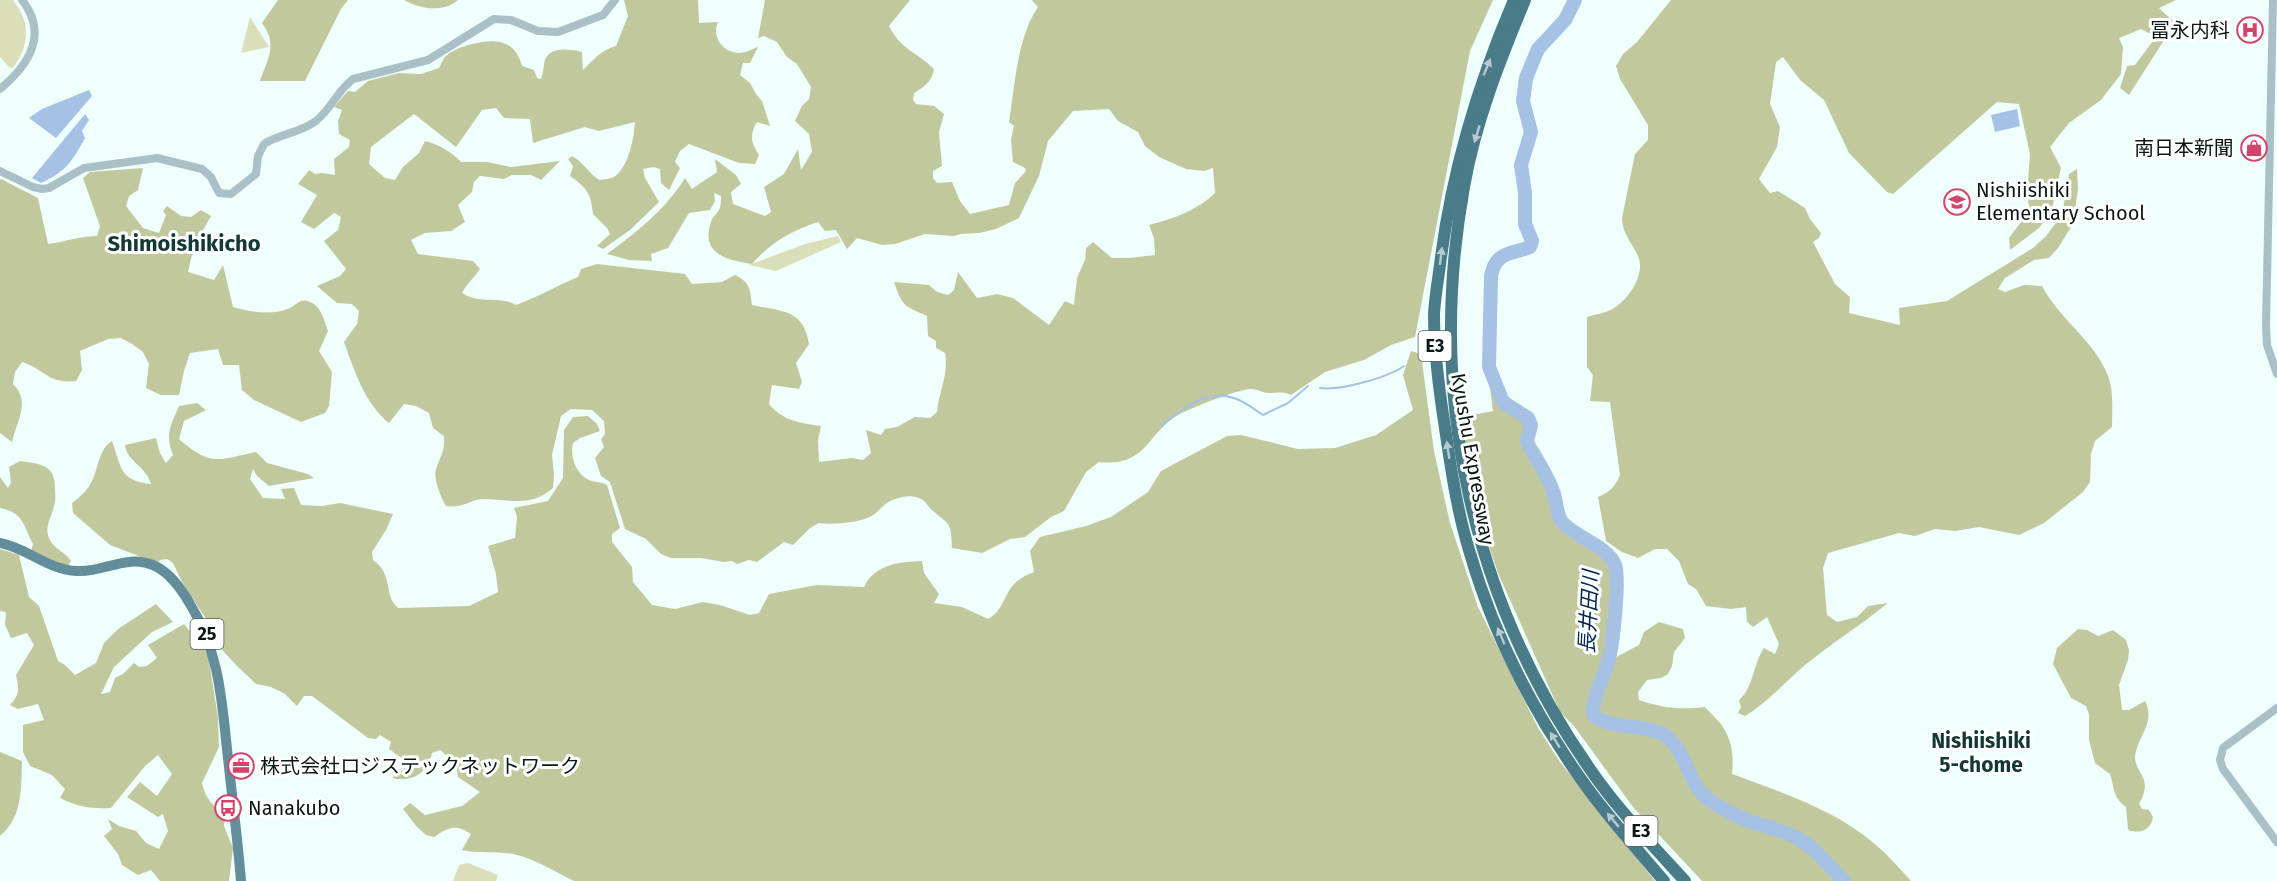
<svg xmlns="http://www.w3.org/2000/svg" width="2277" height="881" font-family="'Fira Sans','Noto Sans JP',sans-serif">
<rect width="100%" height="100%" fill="#effffc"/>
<g fill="#dadfb9">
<path d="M0,0H13C31,24 30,43 13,68H10L0,57Z"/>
<polygon points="250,17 269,47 241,53"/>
<polygon points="838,236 841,242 776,271 749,265 805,244"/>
<polygon points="468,863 498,875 496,881 453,881 459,865"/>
</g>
<g fill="#c2c89d">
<path d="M278,0H348L341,9L305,81H260C268,58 278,45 262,23Z"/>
<path d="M404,0H458C444,13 419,9 404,0Z"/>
<path d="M624,0H698L699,23L718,22C711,36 723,53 739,53C746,53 752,49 758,47L750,63H743L740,75L750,83L756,94L762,101L770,126L757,122C749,136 751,142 759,155L755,164L739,163L689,144L680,151L675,162L680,168L669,190L661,183L660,169L654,167L643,169L645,178L659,202L630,230L603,249L597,246L610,234L607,228L593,214C591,193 587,188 570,176L573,166L568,159L572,156C583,162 589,173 599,180C604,179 610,179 614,177C629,167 634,137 635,122L599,131L585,127L533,143L530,119L504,118L496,108L482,110L456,147L414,114L371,147L369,164L385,178L395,180L403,167L419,153L425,141C438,144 452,152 461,162H487L511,167L560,161L541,180L531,175H512L504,179L480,176L474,182L472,192L458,205L465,222L451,231L425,233L411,240L418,254L473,261L480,269C474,278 467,283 462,293C481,305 498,295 516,305C538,297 556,286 578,277L581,269L597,264L685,274L692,284L722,282L735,275C750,282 750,289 752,305C781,312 803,308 809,344L796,363L802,382L799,389L772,385L769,404C783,421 800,423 821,426L818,440L819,462L852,458L863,460L871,453L866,430L881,435L885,429L897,427L915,417L930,418L937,412C939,391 949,374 945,353L936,348V341L928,336L927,316C904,305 903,308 894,282L929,285L937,292L948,295L954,290L958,272L977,298L997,294L1013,298L1049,325L1065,301L1074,305L1077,278L1085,260L1086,248L1093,242L1112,258H1129L1155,255L1154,238L1149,225C1173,219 1198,210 1215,193L1213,168L1204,171L1186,169L1159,157L1145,146L1138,132L1118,121L1109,109L1073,111L1048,141L1039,176L1019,218L996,229L979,233L960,234L954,236L925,234L895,244L882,245L857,238L847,249L836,230L825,231L818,222C791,231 770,243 752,264C727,260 700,254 711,222C712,217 716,215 719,210C721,206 721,201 721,196L714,193L715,201L710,210L689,213L668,248L651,254L652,261L629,260L607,254C637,232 665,210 685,178L692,189L717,172L715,159L736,175L741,184L731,192L733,204L765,216L771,212L764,187L784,174L798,149L801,170L812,152L809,134L795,121L802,106L809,99L811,87L797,64L787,57L777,42L764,36L758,38L765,0H910L889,26C901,50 917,52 934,69C932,82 924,87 914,93L913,100L916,104L934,106L944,114L939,132L942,166L933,171V178L937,183L952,182L960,201L970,214L1009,205L1015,183L1026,171L1025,168L1013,162L1011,140L1014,126L1009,122C1015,86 1017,37 1038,7L1032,0H1493L1470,51L1415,337L1391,345L1364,360L1325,372L1291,395C1283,391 1278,393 1269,393C1263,393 1258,389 1251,389C1241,388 1188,409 1178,415C1146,434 1147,467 1099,462L1086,472L1064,511L1051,517L1025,537L1010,539L982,553L952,548C951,522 951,526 932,510C928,507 927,503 923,500C912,493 897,497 887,503C882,506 878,512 873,515C861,523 832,525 819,523L810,528L793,545L784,542L757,562L749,560L737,564L732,561L724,562L701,558H671L661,554L646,539L625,529L610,482L601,476L595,458L604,447L601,439L605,434L604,421L592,410L571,409L561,416L552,455L554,474L553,488C530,508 509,499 482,499C470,500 461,509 446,506C441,498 433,479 436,469C441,455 445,451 444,436L433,428L429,413L416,406L404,404L389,423C365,404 354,370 344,342L357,324L359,311L352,304L337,303L317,286L340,276L346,269L324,241L338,230L341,217L334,213L314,229L301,222L317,195L298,184L309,170L315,174L322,173L335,175L334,159L349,147L350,140L339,134L338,121L342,110L334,107L348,91L355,92L368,81L399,73L421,74L439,68C441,65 443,58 446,56C452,50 464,46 472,44C496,38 515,40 522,66L534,70L537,78L541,79C543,74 543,70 544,65C546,45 569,49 582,52L583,70C594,59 601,50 616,46L628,16Z"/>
<path d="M1671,0H2176L2159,8L2175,23L2129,95L2120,88L2127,66L2135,65L2156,37L2141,29L2119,38L2123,47L2121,74L2101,100L2069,123L2050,147L2061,168L2051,213L2039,228L2010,250L2009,238L2030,210L2027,195L2030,154L2019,104L1997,102L1893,194L1887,192L1849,153L1824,100L1800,80L1783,57L1776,62L1770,104L1780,127L1777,147L1759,179L1770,193L1778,191L1805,208L1810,219L1821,233L1819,238L1813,242L1835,284L1850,297L1849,313L1900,325L1899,308L1947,301L2033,248L2046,236L2062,215L2069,174L2077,169L2078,189L2073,224L2058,248L2049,258L2034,260L2005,278L1998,289L2005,292L2024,285L2042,286C2059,319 2095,341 2108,376C2114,392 2112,411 2112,427L2095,441L2091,454L2090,482L2083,492L2044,523L2019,535L1979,527L1955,531L1935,529L1915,536L1899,533L1828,553L1823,568L1827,615L1837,622L1857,617L1868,606L1888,603C1861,625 1832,643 1805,665C1785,682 1767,703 1745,716L1738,713L1741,707L1739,700C1754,687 1753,664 1764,648L1775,654L1779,644L1767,617L1753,627L1747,622L1746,607L1731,609L1706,606L1696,589L1688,584L1679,561L1667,549H1655L1638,558L1622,552L1606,541L1598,497C1610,492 1615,487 1620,475L1610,402L1590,401L1593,375L1587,367V317C1596,314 1607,313 1614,308C1629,299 1646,274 1638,256C1632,243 1622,233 1622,218L1635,154L1648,140V125L1620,79L1616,66L1623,54L1637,42Z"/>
<path d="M143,168L138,190L129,196L126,206L143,228L159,233L166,215L163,211L167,206L181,216L191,217L201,210L211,216L194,246L188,272L214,280L223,265L233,307C250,312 273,316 290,308C296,305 300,299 307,301C321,304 324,320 328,331L319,351L332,372L329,406L325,413L301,422L254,400L242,390L239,365H223L218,349L190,353L184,371L179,395H161L146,388L149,364L143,352L132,344L121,338L108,339L80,351L82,370L76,381C47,384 45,369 22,362L15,372L13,384C31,402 17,420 12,442L0,433V180L1,179L38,198L48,244C65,242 80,236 97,236L100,226L83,178L90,172Z"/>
<path d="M1411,351L1421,354L1434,451L1450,523L1478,607L1538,728L1560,762L1655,881H574C555,872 534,858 513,854C497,851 479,854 462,850L471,834C455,824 449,827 434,837L426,835L417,827L403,809L410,803L425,815L462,806L480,792L458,777L456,764L440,750L432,753C428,773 412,783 392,778L404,769L403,759L389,749L391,742L380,735L376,739L368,738L312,696H304L297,706L285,694L271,687L256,684L237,666L223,651L218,637L183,584L173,563L167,559L160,560L157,563L110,545L73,513L72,503C80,497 88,490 92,481C99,467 98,450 112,441C122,469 119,480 151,484C147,467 127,462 125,445L156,438L160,453L166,463L173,455C165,434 170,427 179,406L197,403L206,410L184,421L179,439C211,467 218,460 256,452L267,463L308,474L314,478L269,486L257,476L253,469L250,479L263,498L285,499L281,489L294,488L301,505L322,506L340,503L393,514L386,530L372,552L373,560C394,575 383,594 398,608L469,606L498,592L496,574L488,546L515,538L517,517L514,508L548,501L563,478L564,430L573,417L588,416L597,424L600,431L580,438L573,443C570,456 575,472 587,479C593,483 601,481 607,485L620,528L612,534V542L632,567L633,582L652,605L675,609L703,602L720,605L750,615L759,613L769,594L817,585L864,587C875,564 899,562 922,561L924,573L939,594L934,603L962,607L988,619C1010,607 1000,584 1034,572L1030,551L1040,537L1086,526L1111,517L1148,492L1161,471L1227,436L1241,435L1298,449L1335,448L1376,435L1413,410L1403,375Z"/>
<path d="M1488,372L1497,398L1504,406L1523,416L1527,420L1529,425L1525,439L1527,447L1551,492L1556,517L1562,525L1589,546L1601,551L1611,564L1613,591L1605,663L1639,645L1644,632L1659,622L1683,629L1685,638L1674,652L1672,666L1668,674L1661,678L1647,680L1638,692L1639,700C1662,708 1681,710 1705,707C1710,713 1716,718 1721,724C1732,739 1734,756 1732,774C1781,792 1836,810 1876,845C1889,856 1900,869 1911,881H1702L1633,807L1574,726L1560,712L1498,573L1478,514L1466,450L1463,417L1493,411Z"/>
<path d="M20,461C40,464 55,464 55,488C55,494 56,501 54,506C52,516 44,527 49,538C53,549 66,552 71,561L68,566L58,564L31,551L33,544C23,525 24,513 0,508V477L8,488L11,482L9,467Z"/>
<path d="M0,549L19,555L29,597L39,606L58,661L65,665L75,675L96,663L104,643L118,629L156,604L173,622L152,632L114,667L101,694L110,692L115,678L123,674L134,663L139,667L147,666L157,658L148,645L184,624L208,654L218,718L219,747L202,783C205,797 212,806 225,815L224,826L233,848L229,881H160L151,870L138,875L122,865L118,854L104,836L112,829L108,819L119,826L136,831L146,843L159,849L168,831L163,814L158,817L127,797L140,782L157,796L172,774L158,755L145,766L111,808C91,809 78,807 60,798L65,789L52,775L30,766L23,752V725L44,720L38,704L18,709L10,705C20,695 19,688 16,675L34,645L27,633L11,638L5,625L6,612L0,611Z"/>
<path d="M2078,629L2087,630L2098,636L2113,630L2126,640L2129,650L2128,660L2119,685L2122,710H2129L2145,701C2155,721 2141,733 2136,751C2130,773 2156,774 2139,804L2142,809L2149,810L2153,817C2151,829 2143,833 2130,831L2128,829L2126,807C2112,796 2115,789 2110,774L2095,763L2089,740V714L2086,706L2071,698L2053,664L2057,648Z"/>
<path d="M0,752L22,761C21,788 23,817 0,836Z"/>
</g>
<g fill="#a5c2e5">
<polygon points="89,90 92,96 56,138 29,118 42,109"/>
<polygon points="2017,109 2020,126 1995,132 1991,115"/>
<path d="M85,114L89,120L82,131L85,138C73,160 66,172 41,183L32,178Z"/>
</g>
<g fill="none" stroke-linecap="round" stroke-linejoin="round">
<g stroke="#a5c2e5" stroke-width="2">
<path d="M1320,388C1340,391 1389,377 1404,366"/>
<path d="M1161,426C1181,410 1205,389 1234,398C1244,401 1254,409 1263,415L1288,403L1308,386"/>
</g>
<path stroke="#a5c2e5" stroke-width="14" d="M1575,0L1565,20L1538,49L1526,78L1523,101L1531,132L1521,165L1525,193V224L1532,241L1530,247C1510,255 1496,251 1491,276L1489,367L1503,402L1528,418L1531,425L1527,441L1529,446C1538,461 1547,475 1553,491C1557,500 1556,514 1562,522C1576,538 1608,546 1615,565C1620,578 1613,647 1608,662C1603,679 1593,696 1593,714C1601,729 1650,724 1666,736C1687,752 1687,783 1709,800C1722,809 1743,820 1758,824C1771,828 1785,831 1797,838C1816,848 1828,866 1844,881"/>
<g stroke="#a9c0c7" stroke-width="8">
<polyline points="2273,0 2266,325 2267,345 2277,374"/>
<path d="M0,89C29,65 49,34 22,0"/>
<path d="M0,171L33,187L42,189L49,188L84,168L157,158L202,169L211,177L219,193L231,194L256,174L258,156L264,144C279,134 300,133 316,121C331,109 338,90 353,79L428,60L494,19L511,20L538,31L558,32L603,15L615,0"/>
<polyline points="2277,708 2223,748 2220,760 2223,769 2277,842"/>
</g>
<path stroke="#638d9a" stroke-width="10" d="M0,543C27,548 48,570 77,571C105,573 127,552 157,567C172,575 182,590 190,604C222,656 222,709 229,767C233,805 238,843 241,881"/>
<g stroke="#497b89" stroke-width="12">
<path d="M1514,0C1478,84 1453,166 1441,257C1439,275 1435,295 1434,314C1434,352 1439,390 1445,428C1451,469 1457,510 1469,550C1490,623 1524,694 1566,757C1594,801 1630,841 1664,881"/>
<path d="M1525,0C1500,60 1475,123 1464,187C1426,398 1472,605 1597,779C1623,815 1655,848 1685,881"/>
</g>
</g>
<defs><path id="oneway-solid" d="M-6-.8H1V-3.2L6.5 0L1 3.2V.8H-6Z" transform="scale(1.5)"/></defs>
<g fill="#b6cad0">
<use href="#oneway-solid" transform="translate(1487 67) rotate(-68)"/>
<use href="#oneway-solid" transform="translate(1477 134) rotate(107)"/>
<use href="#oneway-solid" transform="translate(1441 256) rotate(-83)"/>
<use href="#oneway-solid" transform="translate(1448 450) rotate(-99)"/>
<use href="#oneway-solid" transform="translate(1501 636) rotate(-113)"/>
<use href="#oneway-solid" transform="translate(1555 740) rotate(-122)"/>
<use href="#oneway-solid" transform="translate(1613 820) rotate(-130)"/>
</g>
<defs>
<g id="hospital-ring" transform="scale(1.35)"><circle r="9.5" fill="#fff" stroke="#d3446a" stroke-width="1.5"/><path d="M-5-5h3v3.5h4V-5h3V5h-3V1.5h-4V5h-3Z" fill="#d3446a"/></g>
<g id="shop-ring" transform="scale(1.35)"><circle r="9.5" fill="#fff" stroke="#d3446a" stroke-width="1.5"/><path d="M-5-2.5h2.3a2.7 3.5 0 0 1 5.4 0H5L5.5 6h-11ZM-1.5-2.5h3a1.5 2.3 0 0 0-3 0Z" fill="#d3446a"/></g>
<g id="school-ring" transform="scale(1.35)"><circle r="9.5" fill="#fff" stroke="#d3446a" stroke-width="1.5"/><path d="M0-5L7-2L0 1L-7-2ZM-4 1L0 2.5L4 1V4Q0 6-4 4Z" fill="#d3446a"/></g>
<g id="office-ring" transform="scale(1.35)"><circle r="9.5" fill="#fff" stroke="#d3446a" stroke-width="1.5"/><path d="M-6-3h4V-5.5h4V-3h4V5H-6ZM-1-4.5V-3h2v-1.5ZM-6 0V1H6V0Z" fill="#d3446a"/></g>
<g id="bus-ring" transform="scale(1.35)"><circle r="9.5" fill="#fff" stroke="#d3446a" stroke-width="1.5"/><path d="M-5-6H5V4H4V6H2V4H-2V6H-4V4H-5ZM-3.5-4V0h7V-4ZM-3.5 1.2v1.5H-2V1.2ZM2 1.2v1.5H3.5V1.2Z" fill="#d3446a"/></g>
</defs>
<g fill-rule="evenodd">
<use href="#hospital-ring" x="2250" y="30"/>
<use href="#shop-ring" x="2254" y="148"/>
<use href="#school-ring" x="1957" y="202"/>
<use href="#office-ring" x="241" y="766"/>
<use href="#bus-ring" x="228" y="808"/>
</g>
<g text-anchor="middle" stroke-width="6" stroke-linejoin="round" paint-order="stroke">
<g fill="#fff" stroke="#535d5b" stroke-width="1.5">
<rect x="1418.5" y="331" width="33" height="30" rx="4.5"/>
<rect x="190.5" y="619" width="33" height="30" rx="4.5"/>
<rect x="1624.5" y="816" width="33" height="30" rx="4.5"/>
</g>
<g font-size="18" font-weight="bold" fill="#091815">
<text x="1435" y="352">E3</text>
<text x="207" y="640">25</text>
<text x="1641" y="837">E3</text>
</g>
<g font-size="20" fill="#091815" stroke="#fff" text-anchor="start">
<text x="2230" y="37" text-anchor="end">冨永内科</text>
<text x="2234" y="155" text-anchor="end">南日本新聞</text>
<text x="1976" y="197">Nishiishiki<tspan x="1976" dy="23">Elementary School</tspan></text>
<text x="260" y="773">株式会社ロジステックネットワーク</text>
<text x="248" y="815">Nanakubo</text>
</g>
<g font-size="20" fill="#091815" stroke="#fff">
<text transform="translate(1473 459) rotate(80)" y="7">Kyushu Expressway</text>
</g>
<g font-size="21" font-style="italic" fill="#002953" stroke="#fff">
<text transform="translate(1589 612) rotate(-87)" y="7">長井田川</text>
</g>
<g font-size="21" font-weight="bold" fill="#143833" stroke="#fff">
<text x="1981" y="748">Nishiishiki<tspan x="1981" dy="24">5-chome</tspan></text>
</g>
<g font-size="22" font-weight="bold" fill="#143833" stroke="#fff">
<text x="184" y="251">Shimoishikicho</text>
</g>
</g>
</svg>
